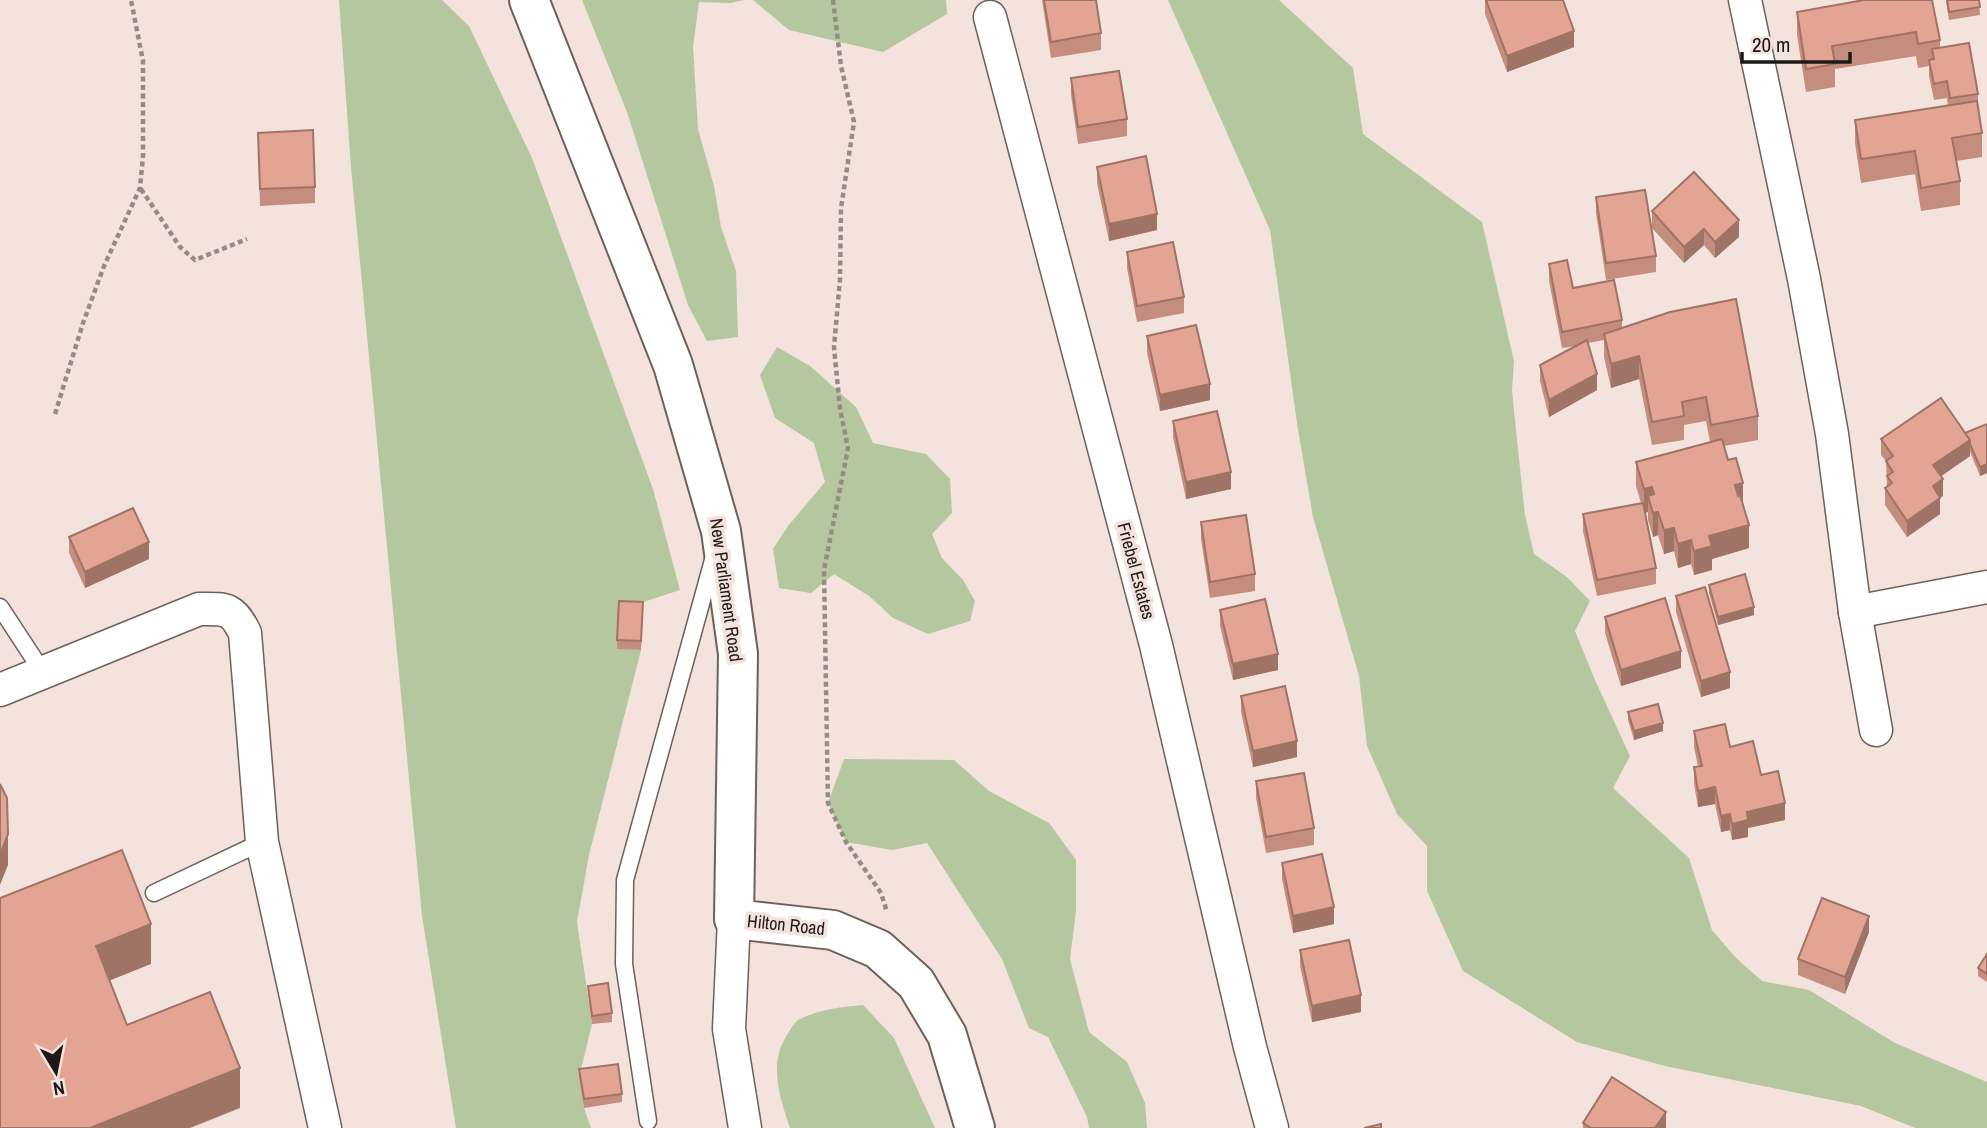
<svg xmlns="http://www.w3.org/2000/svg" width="1987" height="1128" font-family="'Archivo Narrow',sans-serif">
<rect width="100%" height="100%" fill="#f4e3dd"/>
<g fill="#b5c79e">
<polygon points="339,0 442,0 469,26 532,158 653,489 680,590 619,610 617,648 641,650 589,855 577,922 592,1024 579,1078 584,1108 591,1128 456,1128 422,916 351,167"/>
<polygon points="582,0 744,0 731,3 699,2 693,47 698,129 714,186 721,227 736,271 738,337 707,341 688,305 627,112"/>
<polygon points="753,0 946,0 947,14 883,52 789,30"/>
<polygon points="1168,0 1279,0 1353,68 1363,134 1482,222 1514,361 1512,390 1515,421 1525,515 1534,554 1567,577 1590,601 1575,631 1595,680 1630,756 1613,788 1689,858 1712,930 1736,958 1762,981 1809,990 1895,1043 1987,1082 1987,1128 1915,1128 1861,1106 1665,1066 1577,1042 1463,971 1427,891 1427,846 1397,814 1367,746 1359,676 1313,517 1298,430 1270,230"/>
<polygon points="777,347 810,366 856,407 873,443 926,454 950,479 952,513 932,534 942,558 963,580 975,601 970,621 928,634 893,618 869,596 834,574 811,593 779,588 773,549 788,526 825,482 814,443 775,418 760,375"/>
<polygon points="844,759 954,760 989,791 1049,823 1076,860 1076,911 1070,959 1089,1032 1127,1062 1145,1103 1147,1128 1089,1128 1087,1117 1048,1037 1029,1028 1002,959 927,843 892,850 846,842 828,803"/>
<path d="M863,1005L894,1038L935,1128H790C780,1098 768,1064 787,1035C791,1029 794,1022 800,1019C820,1009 842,1007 863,1005Z"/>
</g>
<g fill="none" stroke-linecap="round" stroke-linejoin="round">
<g stroke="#6e605b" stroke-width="19">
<g id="service">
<polyline points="0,607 42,671"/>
<polyline points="154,893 262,842"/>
<polyline points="648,1121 624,964 625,880 713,560"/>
</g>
</g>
<g stroke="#6e605b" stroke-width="35">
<g id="minor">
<polyline points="1745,0 1804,279 1832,434 1855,612 1876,730"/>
<polyline points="990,17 1156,645 1250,1047 1272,1128"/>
<polyline points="1855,612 1987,587"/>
<path d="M0,690L199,609C226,609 232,607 245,633L262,842L325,1128"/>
<polyline points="734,919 729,1029 745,1128"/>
</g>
</g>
<g stroke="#6e605b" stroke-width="42">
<polyline id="tertiary" points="529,0 673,365 721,531 738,654 734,919 833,930 878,949 916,983 947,1035 975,1128"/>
</g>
<g stroke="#958a85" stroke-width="4.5" stroke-dasharray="5 3.5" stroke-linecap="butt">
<polyline points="833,0 841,66 854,122 841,208 840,279 834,347 840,409 848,448 824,570 828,803 846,842 881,893 887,912"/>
<polyline points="141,189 180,247 195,260 247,239"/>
<polyline points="55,414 83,323 104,266 140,188 143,156 143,61 131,0"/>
</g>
<use href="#service" stroke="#fff" stroke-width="16"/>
<use href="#minor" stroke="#fff" stroke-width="32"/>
<use href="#tertiary" stroke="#fff" stroke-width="38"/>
</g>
<g fill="#c48d7e">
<polygon points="1042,0 1096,0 1101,33 1101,50 1051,58"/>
<polygon points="1485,0 1563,0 1574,47 1507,72 1485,14"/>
<polygon points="1864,0 1940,40 1940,48 1978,94 1978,109 1982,133 1982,157 1956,161 1960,181 1960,205 1921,211 1915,174 1861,183 1855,143 1855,120 1948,106 1947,98 1934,100 1929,76 1929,66 1918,68 1916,56 1835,69 1835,87 1806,92 1797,35 1797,12"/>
<polygon points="1946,0 1979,0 1980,15 1949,20"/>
<polygon points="1071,78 1127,119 1127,136 1078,144 1071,95"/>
<polygon points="258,133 315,187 315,203 260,206"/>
<polygon points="1097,167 1157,230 1109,241 1097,183"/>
<polygon points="1596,197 1656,256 1656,272 1606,280 1596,213"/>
<polygon points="1652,211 1739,237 1715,258 1704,245 1684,263 1652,228"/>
<polygon points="1127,252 1184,297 1184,313 1137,322 1127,268"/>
<polygon points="1549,264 1573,288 1622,320 1622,328 1758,416 1758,440 1724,446 1743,503 1749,548 1712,559 1712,570 1694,575 1691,564 1678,568 1674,551 1664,554 1658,535 1653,537 1648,520 1648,512 1645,513 1656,568 1656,584 1597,596 1583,531 1583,514 1641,503 1636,486 1636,462 1710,442 1706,421 1684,425 1684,440 1652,445 1639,379 1611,388 1604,357 1604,340 1588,343 1597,390 1549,417 1540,381 1540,365 1576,346 1562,348 1549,281"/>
<polygon points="1147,336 1210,400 1160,411 1147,353"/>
<polygon points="1173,421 1231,489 1186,499 1173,437"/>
<polygon points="1987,424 1987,473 1980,476 1970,452 1970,456 1940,476 1943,496 1940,497 1940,514 1907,537 1885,505 1885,488 1887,487 1886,461 1881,455 1881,439 1965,433"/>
<polygon points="1201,522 1255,574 1255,591 1210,598 1201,539"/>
<polygon points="69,537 149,559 85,588 69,553"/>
<polygon points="1709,585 1754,615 1718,625 1709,593"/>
<polygon points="1676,596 1730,688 1701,697 1676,612"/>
<polygon points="1220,610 1278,670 1233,680 1220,626"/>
<polygon points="643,611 641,650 617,649 617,640"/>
<polygon points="1605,617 1681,668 1621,686 1605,633"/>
<polygon points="1241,696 1297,757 1253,767 1241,712"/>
<polygon points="1628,712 1663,731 1634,740 1628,720"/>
<polygon points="1694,731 1730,747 1761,775 1785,820 1748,828 1748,837 1732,840 1730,830 1721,832 1715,804 1698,807 1694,784 1694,767 1698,766 1694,747"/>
<polygon points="1256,781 1314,828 1314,845 1266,853 1256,798"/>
<polygon points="1282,863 1334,924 1293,933 1282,879"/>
<polygon points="1869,932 1845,994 1798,975 1798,959"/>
<polygon points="1300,950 1361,1012 1312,1022 1300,966"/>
<polygon points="1987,954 1987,982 1978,976 1978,968"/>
<polygon points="588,986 612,1013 612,1022 592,1024 588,994"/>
<polygon points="579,1069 622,1094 622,1102 584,1108 579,1078"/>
<polygon points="1583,1123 1666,1128 1583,1128"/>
</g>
<g fill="#a07367">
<polygon points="1574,31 1574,47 1507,72 1507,56"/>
<polygon points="1157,214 1157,230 1109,241 1109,224"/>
<polygon points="1739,220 1739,237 1715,258 1715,242"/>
<polygon points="1704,229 1704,245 1684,263 1684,247"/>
<polygon points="1639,356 1639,379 1611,388 1611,364"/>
<polygon points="1597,374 1597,390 1549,417 1549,400"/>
<polygon points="1210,384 1210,400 1160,411 1160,395"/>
<polygon points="1970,440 1970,456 1933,482 1933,465"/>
<polygon points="1987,464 1987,473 1980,476 1980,467"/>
<polygon points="1231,472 1231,489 1186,499 1186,482"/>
<polygon points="1943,479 1943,496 1933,502 1933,486"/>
<polygon points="1743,483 1743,507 1735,509 1735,485"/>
<polygon points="1652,487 1652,510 1648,496 1648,512 1644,513 1644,489"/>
<polygon points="1940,498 1940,514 1907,537 1907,521"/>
<polygon points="1658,512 1658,535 1653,537 1653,513"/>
<polygon points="1749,525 1749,548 1712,559 1712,570 1694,575 1694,551 1709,536"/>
<polygon points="1674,528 1674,551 1664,554 1664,530"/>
<polygon points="1691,540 1691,564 1678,568 1678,544"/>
<polygon points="149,542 149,559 85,588 85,572"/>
<polygon points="1754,607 1754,615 1718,625 1718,617"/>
<polygon points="1681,651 1681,668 1621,686 1621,670"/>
<polygon points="1278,654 1278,670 1233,680 1233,664"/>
<polygon points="1730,672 1730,688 1701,697 1701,681"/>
<polygon points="1663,723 1663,731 1634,740 1634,731"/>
<polygon points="1297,741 1297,757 1253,767 1253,751"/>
<polygon points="1715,787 1715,804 1698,807 1698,791"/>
<polygon points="1785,803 1785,820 1748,828 1748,837 1732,840 1732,824 1747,812"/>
<polygon points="1730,814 1730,830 1721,832 1721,816"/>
<polygon points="8,834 8,865 0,885 0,855"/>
<polygon points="1334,907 1334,924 1293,933 1293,916"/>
<polygon points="1869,916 1869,932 1845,994 1845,977"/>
<polygon points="151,924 151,964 96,986 96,946"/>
<polygon points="1361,995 1361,1012 1312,1022 1312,1006"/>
<polygon points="240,1068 240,1108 190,1128 90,1128"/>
<polygon points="1666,1112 1666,1128 1655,1128"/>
</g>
<g fill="#e4a493" stroke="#a07367" stroke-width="2">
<polygon points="1044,0 1096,0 1101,33 1051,42"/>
<polygon points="1486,0 1563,0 1574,31 1507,56"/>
<polygon points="1864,0 1932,0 1940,40 1918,44 1916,32 1832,46 1835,64 1806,69 1797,12"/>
<polygon points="1947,0 1979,0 1980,7 1949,12"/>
<polygon points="1969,43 1978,94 1950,98 1947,81 1934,84 1929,60 1934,59 1932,49"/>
<polygon points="1119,71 1127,119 1078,127 1071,78"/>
<polygon points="1977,101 1982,133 1952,138 1960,181 1921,188 1915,151 1861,159 1855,120"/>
<polygon points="313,130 315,187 260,189 258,133"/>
<polygon points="1146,156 1157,214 1109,224 1097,167"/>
<polygon points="1694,172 1739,220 1715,242 1704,229 1684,247 1652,211"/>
<polygon points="1645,190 1656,256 1606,263 1596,197"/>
<polygon points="1173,242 1184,297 1137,306 1127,252"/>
<polygon points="1567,260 1573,288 1614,280 1622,320 1562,332 1549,264"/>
<polygon points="1736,299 1758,416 1711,425 1706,397 1682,402 1684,416 1652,422 1639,356 1611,364 1604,334 1670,312"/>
<polygon points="1196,325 1210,384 1160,395 1147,336"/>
<polygon points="1587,340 1597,374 1549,400 1540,365"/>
<polygon points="1941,398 1970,440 1933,465 1943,479 1933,486 1940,498 1907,521 1885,488 1892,483 1887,476 1893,472 1886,461 1893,456 1881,439"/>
<polygon points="1217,411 1231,472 1186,482 1173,421"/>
<polygon points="1987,424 1987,464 1980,467 1970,444 1970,440 1965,433"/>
<polygon points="1722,439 1728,460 1736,458 1743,483 1735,485 1738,496 1740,495 1749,525 1709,536 1712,546 1694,551 1691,540 1678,544 1674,528 1664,530 1658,512 1653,513 1648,496 1654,494 1652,487 1644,489 1636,462"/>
<polygon points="1643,503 1656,568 1597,580 1583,514"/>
<polygon points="133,508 149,542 85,572 69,537"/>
<polygon points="1246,515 1255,574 1210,582 1201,522"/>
<polygon points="1745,574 1754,607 1718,617 1709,585"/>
<polygon points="1705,587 1730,672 1701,681 1676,596"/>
<polygon points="1665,598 1681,651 1621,670 1605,617"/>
<polygon points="1265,599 1278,654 1233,664 1220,610"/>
<polygon points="619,601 643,602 641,641 617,640"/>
<polygon points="1285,686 1297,741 1253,751 1241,696"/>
<polygon points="1658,704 1663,723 1634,731 1628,712"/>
<polygon points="1725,724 1730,747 1753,741 1761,775 1778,771 1785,803 1747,812 1748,820 1732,824 1730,814 1721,816 1715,787 1698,791 1694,767 1702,766 1694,731"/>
<polygon points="1304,773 1314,828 1266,837 1256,781"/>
<polygon points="0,784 7,798 8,834 0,855"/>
<polygon points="122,850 151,924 96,946 127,1025 210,992 240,1068 90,1128 0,1128 0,898"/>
<polygon points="1322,854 1334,907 1293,916 1282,863"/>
<polygon points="1822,898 1869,916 1845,977 1798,959"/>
<polygon points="1349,940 1361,995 1312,1006 1300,950"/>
<polygon points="1987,954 1987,974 1978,968"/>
<polygon points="608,983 612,1013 592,1016 588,986"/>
<polygon points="618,1064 622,1094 584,1099 579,1069"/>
<polygon points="1612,1077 1666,1112 1655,1128 1591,1128 1583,1123"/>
<polygon points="1381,1124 1381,1128 1364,1128"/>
</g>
<g text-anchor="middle" stroke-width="7" stroke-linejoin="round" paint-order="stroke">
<g font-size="18" fill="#1e1916" stroke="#f4e3dd">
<text transform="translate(1136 571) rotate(75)" y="6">Friebel Estates</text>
<text transform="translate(726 590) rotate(82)" y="6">New Parliament Road</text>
<text transform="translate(786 925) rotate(6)" y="6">Hilton Road</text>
</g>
</g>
<g transform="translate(56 1072) rotate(170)" stroke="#f4e3dd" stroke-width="5" paint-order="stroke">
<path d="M0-5L12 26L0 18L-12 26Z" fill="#1e1916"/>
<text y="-10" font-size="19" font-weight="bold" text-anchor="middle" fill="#1e1916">N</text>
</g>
<path d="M1742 52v10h108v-10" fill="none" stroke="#1e1916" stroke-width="3.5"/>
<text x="1752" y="52" font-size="21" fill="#1e1916" stroke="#f4e3dd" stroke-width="5" paint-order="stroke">20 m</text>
</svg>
